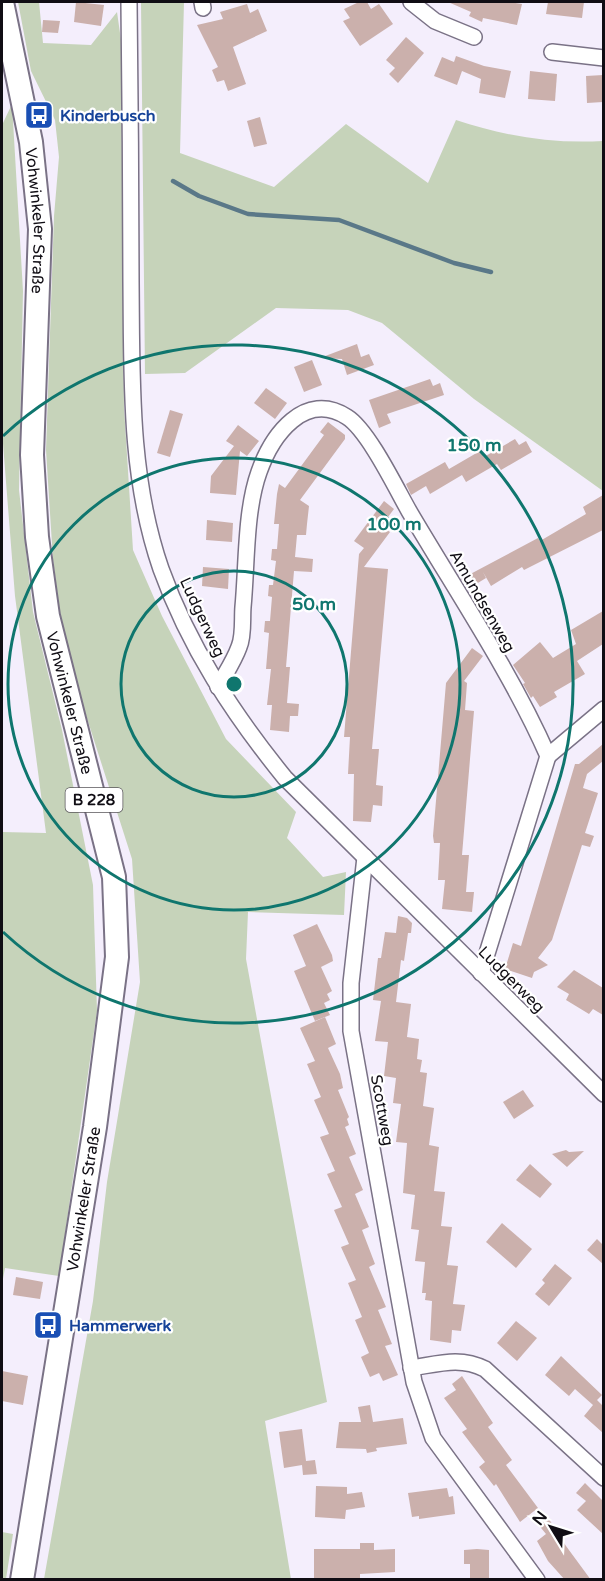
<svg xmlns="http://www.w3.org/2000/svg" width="605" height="1581" font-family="'Varela Round',sans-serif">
<rect width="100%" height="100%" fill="#f4eefc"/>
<g fill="#c6d3ba">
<polygon points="18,2 39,2 43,43 91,45 117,12 121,40 124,407 133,550 162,616 226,739 296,812 287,838 323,877 346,872 344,915 248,912 246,959 327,1402 265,1421 291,1579 44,1579 93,1301 107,1182 140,982 132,859 77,687 61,620 53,560 46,450 54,216 59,157 55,120 31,71"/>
<path d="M141,2H184L180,153L274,187L346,124L428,183L456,120C504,136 553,144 603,141V491L474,399L382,323L348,310L276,308L185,373L145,374Z"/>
<polygon points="12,104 23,291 19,490 33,612 62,730 93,885 97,1011 59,1276 5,1268 2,1284 2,832 46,833 15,596 2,431 2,136 3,123"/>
<polygon points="2,1532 13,1534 6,1579 2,1579"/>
</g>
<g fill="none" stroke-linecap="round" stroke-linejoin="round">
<polyline stroke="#5a7888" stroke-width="4.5" points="173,181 199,196 248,214 339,220 454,263 491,272"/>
</g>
<g fill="#cbb0ac">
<polygon points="76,2 104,5 101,26 74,22"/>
<polygon points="359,2 367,2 371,9 379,4 393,24 360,46 343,21 350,18 344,9"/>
<polygon points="448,2 509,2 522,4 517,25 483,18 482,22 469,16 471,12"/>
<polygon points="548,2 584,2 582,18 546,14"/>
<polygon points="247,4 250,13 258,9 267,31 233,47 246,84 228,91 224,80 217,82 212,70 218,67 197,25 223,19 220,12"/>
<polygon points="43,20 60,21 58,33 42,32"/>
<polygon points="406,37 424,53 398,83 389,74 395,68 386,60"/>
<polygon points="456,56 484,66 511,71 505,98 479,93 481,79 462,71 457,85 434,76 442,57 454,62"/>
<polygon points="530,71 557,74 555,101 528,99"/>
<polygon points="603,75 603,102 587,103 586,76"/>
<polygon points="260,117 267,144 254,147 247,121"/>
<polygon points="357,344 361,357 369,354 374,365 347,375 342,359 320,358"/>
<polygon points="312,360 322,385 304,392 294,367"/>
<polygon points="430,379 433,386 440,383 444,395 387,414 391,423 379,428 369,400"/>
<polygon points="266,388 287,403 275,419 254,403"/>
<polygon points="170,410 183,414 170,457 157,453"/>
<polygon points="328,422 345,435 345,439 300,500 309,506 307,524 306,535 297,535 295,557 313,559 312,572 294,571 286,667 290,667 287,703 299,704 298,716 290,716 289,732 270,730 272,705 267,705 271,669 266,669 269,633 264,632 265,621 270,621 272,597 268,596 269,585 273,585 276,561 271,560 272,549 277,549 279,524 274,524 277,494 279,484 285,488 324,435 320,432"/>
<polygon points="238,425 259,441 247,456 240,451 236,495 210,493 211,476 234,446 226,441"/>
<polygon points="515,439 519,445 526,441 532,452 501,470 497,464 466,482 462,475 430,494 426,486 411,495 406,484 445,462 449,469 480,451 484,457"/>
<polygon points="603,495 603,530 524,570 522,567 491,586 483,572 486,578 468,589 461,579 538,538 540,541 586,514 583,507"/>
<polygon points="384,501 394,509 379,529 381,526 390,532 364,567 388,569 372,749 379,749 376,785 383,786 382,806 373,805 371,822 353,821 354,774 348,774 350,737 344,737 359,554 364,548 354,541"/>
<polygon points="207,520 233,523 232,542 206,540"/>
<polygon points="203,567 229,569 228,589 202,586"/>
<polygon points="603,611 603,644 577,661 585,674 554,692 557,697 540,707 533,696 531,698 523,684 525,683 513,665 540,642 553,658 576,644 571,630"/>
<polygon points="472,648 483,656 464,681 467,683 465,710 474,711 462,855 469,855 466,892 474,892 472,912 442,909 445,880 438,880 440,843 434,843 433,836 446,683"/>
<polygon points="603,744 603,761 587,774 583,788 598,793 585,833 594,836 590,847 582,845 552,940 538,958 548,965 534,972 532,978 505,969 513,943 521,946 575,764 579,764"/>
<polygon points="398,916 407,918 412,923 411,933 408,933 404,961 401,960 396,1002 411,1004 407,1037 419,1039 417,1059 422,1060 420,1072 427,1073 423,1106 434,1108 429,1145 439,1147 434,1191 445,1192 441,1226 452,1227 447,1265 458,1266 453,1304 465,1305 461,1331 452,1330 451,1343 430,1340 432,1301 425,1300 426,1293 422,1293 425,1262 415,1261 419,1230 411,1229 415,1195 403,1193 407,1143 396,1142 401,1104 393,1103 396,1078 384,1076 388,1042 375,1041 381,1001 373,1000 378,958 381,958 385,932 396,933"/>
<polygon points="317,924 332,955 333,961 321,967 332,991 327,994 330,1000 324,1003 330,1015 315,1021 294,971 306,966 293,935"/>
<polygon points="574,970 603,988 603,1015 593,1009 589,1014 566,1000 569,994 557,987"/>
<polygon points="325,1017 336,1044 328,1048 340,1074 343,1088 338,1090 349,1117 347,1119 349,1125 345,1127 356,1154 349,1157 363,1190 355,1194 369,1227 362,1230 375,1264 369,1267 386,1307 378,1310 392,1344 385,1346 398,1375 383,1381 379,1373 370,1377 361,1357 369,1353 355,1320 362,1317 348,1283 356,1280 341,1247 349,1244 334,1210 342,1207 327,1174 335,1171 320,1137 329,1134 314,1100 321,1097 307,1064 315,1061 300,1028"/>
<polygon points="523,1090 534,1106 514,1119 503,1102"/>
<polygon points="566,1150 569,1152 584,1151 567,1167 552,1154"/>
<polygon points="530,1164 552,1184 540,1198 516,1180"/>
<polygon points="502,1223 532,1249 516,1268 486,1242"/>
<polygon points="597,1239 603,1245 603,1264 587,1250"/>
<polygon points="555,1264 572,1278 549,1306 535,1294 545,1283 542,1280"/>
<polygon points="16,1277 43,1282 40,1299 13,1295"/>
<polygon points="516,1321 537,1338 517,1361 497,1343"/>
<polygon points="561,1356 602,1395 597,1400 603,1406 603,1433 584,1416 593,1405 575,1389 569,1396 545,1375"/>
<polygon points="2,1371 28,1376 23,1405 2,1401"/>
<polygon points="462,1376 493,1423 488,1427 512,1460 506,1465 538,1508 520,1522 496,1484 494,1486 479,1467 485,1462 462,1432 467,1429 444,1398 456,1390 452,1384"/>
<polygon points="370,1405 373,1422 403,1418 407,1444 376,1448 377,1451 367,1453 366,1449 336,1448 339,1422 361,1422 358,1407"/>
<polygon points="302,1429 306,1461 315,1460 317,1474 303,1475 302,1465 284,1468 279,1432"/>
<polygon points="585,1483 603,1501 603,1534 577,1510 586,1501 576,1493"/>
<polygon points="316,1486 347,1487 347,1494 362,1492 365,1507 346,1510 345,1519 315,1517"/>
<polygon points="447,1488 449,1497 453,1496 455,1514 419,1519 419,1516 412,1517 408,1493"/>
<polygon points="547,1516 566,1546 591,1580 565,1580 548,1561 537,1541 546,1534 537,1523"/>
<polygon points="360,1543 374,1543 374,1550 395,1549 395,1572 360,1574 360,1580 314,1579 314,1549 360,1549"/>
<polygon points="477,1549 489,1550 489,1580 470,1580 470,1564 464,1564 464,1550"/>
</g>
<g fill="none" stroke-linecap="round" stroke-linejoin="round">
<g stroke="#7a7286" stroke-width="18">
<g id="minor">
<path d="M129,2C130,95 131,189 131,282C132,379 129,477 161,569C189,647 233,714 285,778L604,1094"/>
<polyline points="202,2 203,8"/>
<polyline points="411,2 435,21 474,37"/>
<polyline points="552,52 604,58"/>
<path d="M218,687C225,674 234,661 239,647C244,636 242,619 243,607C247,565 245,511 259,472C272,435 305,390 347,417C368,430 396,488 409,511C456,591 511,672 548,756L481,973"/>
<polyline points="548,756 604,709"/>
<polyline points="365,857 351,983 351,1031 414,1382 433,1438 537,1580"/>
<path d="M411,1368C438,1364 460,1356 485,1369L604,1478"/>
</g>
</g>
<g stroke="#7a7286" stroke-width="26">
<g id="primary">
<path id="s1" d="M2,2L31,142L40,229L32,455L37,537L48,616L114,877L117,957L95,1127L22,1580"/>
</g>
</g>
<use href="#minor" stroke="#fff" stroke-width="15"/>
<use href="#primary" stroke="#fff" stroke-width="22"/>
</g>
<g fill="none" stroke="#0f766e" stroke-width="3">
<circle cx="234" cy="684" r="113"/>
<circle cx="234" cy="684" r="226"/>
<path d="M3 436A339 339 0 1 1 3 932"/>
</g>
<defs>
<g id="bus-square" transform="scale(1.5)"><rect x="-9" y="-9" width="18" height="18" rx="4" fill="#1a4fb4" stroke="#fff"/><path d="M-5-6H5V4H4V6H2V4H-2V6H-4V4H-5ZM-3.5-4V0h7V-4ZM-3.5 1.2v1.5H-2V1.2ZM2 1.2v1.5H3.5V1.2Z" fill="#fff"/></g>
</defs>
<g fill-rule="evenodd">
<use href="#bus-square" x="39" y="115"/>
<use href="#bus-square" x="48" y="1325"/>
</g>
<g text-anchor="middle" stroke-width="4.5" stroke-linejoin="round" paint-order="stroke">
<rect fill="#fff" stroke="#58565a" stroke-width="1.5" x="65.5" y="788" width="57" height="24" rx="4.5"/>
<g font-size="15" font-weight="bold" fill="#100d14">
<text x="94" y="805">B 228</text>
</g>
<g font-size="16" font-weight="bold" fill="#164399" stroke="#fff" text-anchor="start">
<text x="60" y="121">Kinderbusch</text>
<text x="69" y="1331">Hammerwerk</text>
</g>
<g font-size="16" fill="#100d14" stroke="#fff">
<text dy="6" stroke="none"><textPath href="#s1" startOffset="222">Vohwinkeler Straße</textPath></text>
<text transform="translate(483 601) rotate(60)" y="6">Amundsenweg</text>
<text transform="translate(203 617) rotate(65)" y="6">Ludgerweg</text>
<text dy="6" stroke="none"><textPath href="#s1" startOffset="708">Vohwinkeler Straße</textPath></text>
<text transform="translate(512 979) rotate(45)" y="6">Ludgerweg</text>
<text transform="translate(383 1110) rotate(80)" y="6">Scottweg</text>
<text transform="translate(83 1199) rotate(-81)" y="6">Vohwinkeler Straße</text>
</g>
</g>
<circle cx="234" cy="684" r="9" fill="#0f766e" stroke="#fff" stroke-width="3"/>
<g font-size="18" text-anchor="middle" font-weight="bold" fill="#0f766e" stroke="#fff" stroke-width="4.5" stroke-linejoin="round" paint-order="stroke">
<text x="474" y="451">150 m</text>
<text x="394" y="530">100 m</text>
<text x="314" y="610">50 m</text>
</g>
<rect width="605" height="1581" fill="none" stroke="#100d14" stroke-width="6"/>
<g transform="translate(551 1527) rotate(308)" stroke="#ffffff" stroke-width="4.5" paint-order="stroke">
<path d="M0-4.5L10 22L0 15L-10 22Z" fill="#100d14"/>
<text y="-9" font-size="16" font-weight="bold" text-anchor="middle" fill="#100d14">N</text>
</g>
</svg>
